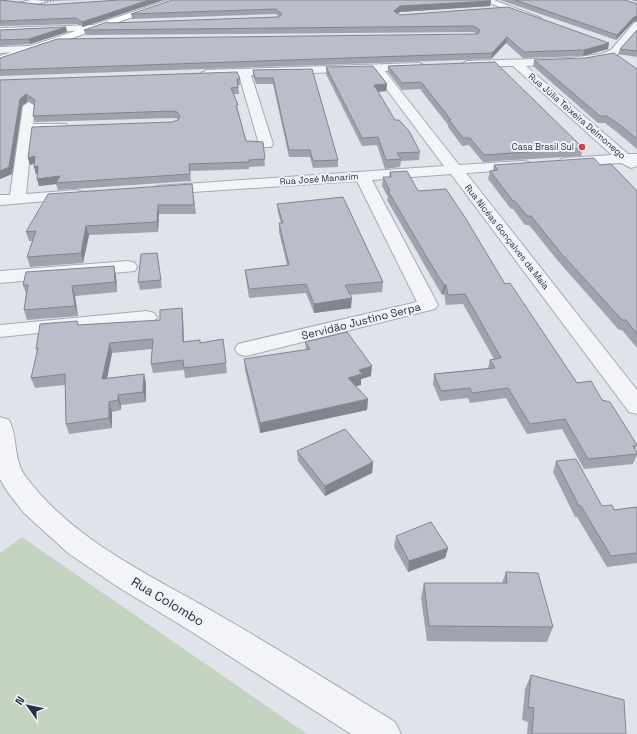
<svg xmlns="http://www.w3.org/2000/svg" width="637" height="734" font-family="'Space Grotesk',sans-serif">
<rect width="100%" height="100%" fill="#e0e3ea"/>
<polygon fill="#c4d4c1" points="22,537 307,734 0,734 0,553"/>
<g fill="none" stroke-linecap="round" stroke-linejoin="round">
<g stroke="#a5a9b4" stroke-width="2">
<g id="minor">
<polygon points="31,0 46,0 45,2 0,13 0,7"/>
<polygon points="482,0 494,0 541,18 539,20 533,20"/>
<polygon points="637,22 637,31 619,54 607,59 570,64 526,66 628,154 637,154 637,166 631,168 621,163 566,166 561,165 559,162 561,159 566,158 612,155 513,66 467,67 461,64 467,61 570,58 601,54 611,50 634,23"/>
<polygon points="95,25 98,26 100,28 98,30 0,34 0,28"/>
<polygon points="30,46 35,49 34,51 0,53 0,47"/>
<polygon points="419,63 425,66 423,68 385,71 459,165 524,161 529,162 531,165 529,168 524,169 466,173 637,390 637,414 629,412 451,174 372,180 438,305 435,309 246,356 238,354 235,349 238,344 246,342 417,302 357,181 163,194 157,192 155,189 157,186 444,166 373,71 251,75 273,144 271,147 261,147 259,144 239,75 207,76 201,73 207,70"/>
<polygon points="29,102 35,106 33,124 66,124 68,127 66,130 32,132 26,194 77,190 83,192 85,195 83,198 0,205 0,195 10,195 23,106"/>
<polygon points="128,261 135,263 137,267 135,271 0,283 0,271"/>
<polygon points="147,311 154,313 157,317 154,321 0,337 0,325"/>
<path d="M0,417L9,420C18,437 13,461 26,477C73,540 148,574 214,612C275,647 335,685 395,722L401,734H351L192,632L118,587L68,553L24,513L7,491L0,479Z"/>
</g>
</g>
<g stroke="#9fa6b6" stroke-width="2">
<polygon id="major" points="169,0 182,0 0,63 0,56"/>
</g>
<use href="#minor" fill="#f3f4f8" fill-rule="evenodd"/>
<use href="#major" fill="#fff" fill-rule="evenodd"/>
<polyline stroke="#798094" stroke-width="1.5" stroke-dasharray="1 2" stroke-linecap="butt" points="27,8 57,0"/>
</g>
<g fill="#a0a3ae">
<polygon points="0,0 45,5 119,0 83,27 77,24 0,26"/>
<polygon points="34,0 86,0 46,1"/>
<polygon points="500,0 625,0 633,22 616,40"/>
<polygon points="631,0 637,0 637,2"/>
<polygon points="491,1 490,6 400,12 397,13 400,15 508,7 608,49 583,56 523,58 506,43 491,59 0,76 0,58 477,34 473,32 85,35 84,30 110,23 279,17 276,14 132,19 131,14"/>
<polygon points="66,27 67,32 30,44 0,46 0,30"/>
<polygon points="637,30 637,57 618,54 620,49"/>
<polygon points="534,60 637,69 637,149 618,133 605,123 598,123 533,66"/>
<polygon points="388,66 583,148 581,156 483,162 469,145 462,146 448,127 448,125 420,89 402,90 388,72"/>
<polygon points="326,67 387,84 386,91 378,92 395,120 420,152 419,160 401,161 400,167 385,169 377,145 362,146 326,74"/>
<polygon points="312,69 338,160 338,167 313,168 310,157 289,157 273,84 256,84 253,76 253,70"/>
<polygon points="240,79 240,85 238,85 239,94 234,94 246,141 263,142 265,166 249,167 249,169 190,171 191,181 58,190 56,184 39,186 37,179 38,173 36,174 34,164 30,165 28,158 172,122 178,120 179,119 173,118 35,122 33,116 34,105 28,101 22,106 12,174 0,179 0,80"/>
<polygon points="494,165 600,165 637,191 637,348 622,330 619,330 558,261 529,225 525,225 513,209 511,209 488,179 490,171 493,170"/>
<polygon points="390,172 418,191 505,284 577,383 602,400 637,445 635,450 637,452 637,455 633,464 584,469 562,429 527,434 506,398 470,403 468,398 440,401 433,384 434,374 488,368 490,360 494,359 463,304 446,305 444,294 442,295 428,271 387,200 388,197 382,186 383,177 389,177"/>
<polygon points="192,184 196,214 159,214 158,232 89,235 83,263 30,267 27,257 33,241 29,241 26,232"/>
<polygon points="277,204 383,282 382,292 350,295 351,308 314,313 306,293 249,298 246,279 245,270 287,265 279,232 279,223 281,223 278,213"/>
<polygon points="157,253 162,288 140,290 138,282"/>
<polygon points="114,266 116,276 117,292 75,296 78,316 27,320 24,310 26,294 23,285"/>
<polygon points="182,308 183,318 184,342 200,340 200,343 223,339 227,373 185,378 184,370 153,373 151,364 152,349 112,353 107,378 144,374 146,384 146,402 121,405 121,410 112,412 112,428 69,434 66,424 65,385 35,388 31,378 37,352 36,349 77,321 79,325 160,320"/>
<polygon points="305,342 371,376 361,379 361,385 356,386 368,399 367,410 260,433 245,370 244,359 306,350"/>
<polygon points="297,451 373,462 372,473 325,496 298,461"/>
<polygon points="556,461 602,506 614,510 637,507 637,563 607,567 577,517 575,517 553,472"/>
<polygon points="396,536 448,548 445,558 408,572 394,547"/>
<polygon points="506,572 553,627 547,642 427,641 421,598 424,583 502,583"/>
<polygon points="531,675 626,734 527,734 528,722 522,720 525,689"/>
</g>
<g fill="#82858d">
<polygon points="149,0 164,0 83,27 82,22"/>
<polygon points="491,1 490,6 400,12 394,17 394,11 400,6"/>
<polygon points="637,16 637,21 633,22 616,40 617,35 634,17"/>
<polygon points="66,27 67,32 30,44 29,39"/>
<polygon points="507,37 506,43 491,59 492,53"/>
<polygon points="609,43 608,49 583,56 584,50"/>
<polygon points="387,84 386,91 373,92 374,85"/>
<polygon points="26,94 28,101 22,106 12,174 0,179 0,171 20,99"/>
<polygon points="35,156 37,162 30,165 28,158"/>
<polygon points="38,166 40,173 36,174 34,167"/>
<polygon points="60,176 56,183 56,184 39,186 37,179"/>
<polygon points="158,205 159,214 158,232 157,222"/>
<polygon points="86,226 89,235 83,263 81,253"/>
<polygon points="114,266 116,276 117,292 115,282"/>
<polygon points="444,285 446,285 444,294 442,295"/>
<polygon points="72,286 75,296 78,316 75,306"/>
<polygon points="352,298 351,308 314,313 314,304"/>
<polygon points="182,308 183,318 184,351 183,342"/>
<polygon points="110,343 112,353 105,389 102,379"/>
<polygon points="372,366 371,376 361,379 361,385 348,388 348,378 359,370"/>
<polygon points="144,374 146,384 146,402 143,392"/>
<polygon points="118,395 121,405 121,410 118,400"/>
<polygon points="368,399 367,410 260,433 260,423"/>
<polygon points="109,402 112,412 112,428 109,418"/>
<polygon points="373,462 372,473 325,496 325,486"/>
<polygon points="448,548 445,558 408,572 409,561"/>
</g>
<g fill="#babeca" stroke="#82858d">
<polygon points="0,0 45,5 119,0 149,0 82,22 76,18 0,21"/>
<polygon points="172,0 489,0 491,1 400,6 394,11 400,15 508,7 609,43 584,50 524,52 507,37 492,53 0,70 0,58 57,39 478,34 480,30 474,26 84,30 107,22 110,23 279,17 282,14 276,9 131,14"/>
<polygon points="515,0 625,0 637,4 637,16 634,17 617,35"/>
<polygon points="66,27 29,39 0,40 0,30"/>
<polygon points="637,30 637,51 620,49"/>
<polygon points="614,53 637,69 637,139 620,125 607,116 600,116 534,60 585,58"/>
<polygon points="495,62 583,148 484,155 470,138 463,138 449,120 451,120 421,82 402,83 388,66"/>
<polygon points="373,66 387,84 374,85 395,120 399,120 409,131 420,152 397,153 401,159 386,160 378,137 362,138 326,67"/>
<polygon points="312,69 338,160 313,161 310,150 289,150 273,78 255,78 253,70"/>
<polygon points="237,72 240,79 237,79 238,87 231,88 238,105 236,105 246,141 263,142 265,159 249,160 249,162 189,164 190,174 56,183 60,176 37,179 38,166 34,167 35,156 28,158 32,127 172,122 178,120 180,116 177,112 172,111 33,116 35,100 26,94 20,99 9,167 0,171 0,80"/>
<polygon points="594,158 600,165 611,164 637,191 637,334 626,320 622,320 560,252 531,216 527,216 515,201 513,201 490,171 498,170 494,165"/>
<polygon points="407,171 418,191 446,189 466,219 505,284 510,283 577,383 591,381 602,400 610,402 637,445 633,446 637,452 637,454 588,459 565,419 530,424 508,388 472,393 470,388 441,391 434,374 495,368 490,360 501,358 465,294 448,295 446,285 444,285 429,261 388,191 390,191 383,177 391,177 390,172"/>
<polygon points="192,184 194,205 158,205 157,222 86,226 81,253 27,257 36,231 26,232 48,194"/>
<polygon points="343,197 383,282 345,285 352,298 314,304 306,284 249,289 245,270 289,265 279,223 283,223 277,204"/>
<polygon points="157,253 161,280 138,282 141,254"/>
<polygon points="114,266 115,282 72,286 75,306 24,310 28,285 23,285 26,272"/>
<polygon points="182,308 183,342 200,340 200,343 223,339 226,363 184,368 183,360 151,364 153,339 110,343 102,379 144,374 143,392 118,395 118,400 109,402 109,418 66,424 65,374 31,378 38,348 36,349 40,324 77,321 78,325 160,320 160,310"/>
<polygon points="347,332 372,366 359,370 362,374 348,378 368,399 260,423 244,359 310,349 305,342"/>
<polygon points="345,429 373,462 325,486 297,451"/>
<polygon points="576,459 602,506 612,505 614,510 637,507 637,553 611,556 581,506 579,506 556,461"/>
<polygon points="431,522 448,548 409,561 396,536"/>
<polygon points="506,572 538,573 553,627 429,626 424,583 507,583"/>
<polygon points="531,675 624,700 626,734 532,734 534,708 528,707"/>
</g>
<circle fill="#d53f47" stroke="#f0f2f7" stroke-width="1.5" cx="582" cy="147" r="4"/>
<g text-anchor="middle" stroke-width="4" stroke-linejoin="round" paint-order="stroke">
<g font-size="9" fill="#282f42" stroke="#f0f2f7">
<text transform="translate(577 116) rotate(41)" y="3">Rua Júlia Teixeira Delmonego</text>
<text transform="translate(319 179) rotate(-4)" y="3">Rua José Manarim</text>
<text transform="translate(507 237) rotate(52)" y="3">Rua Nicéas Gonçalves da Maia</text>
</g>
<g font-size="9" fill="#282f42" stroke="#f0f2f7" text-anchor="end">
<text x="574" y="150">Casa Brasil Sul</text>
</g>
<g font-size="11" fill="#282f42" stroke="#f0f2f7">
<text transform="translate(361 321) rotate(-14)" y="4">Servidão Justino Serpa</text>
</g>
<g font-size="13" fill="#282f42" stroke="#f0f2f7">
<text transform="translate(168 601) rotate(31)" y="5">Rua Colombo</text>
</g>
</g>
<g transform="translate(28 706) rotate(303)" stroke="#f0f2f7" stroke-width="3" paint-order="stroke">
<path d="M0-3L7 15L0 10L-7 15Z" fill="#282f42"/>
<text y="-6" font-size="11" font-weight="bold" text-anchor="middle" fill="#282f42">N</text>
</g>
</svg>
